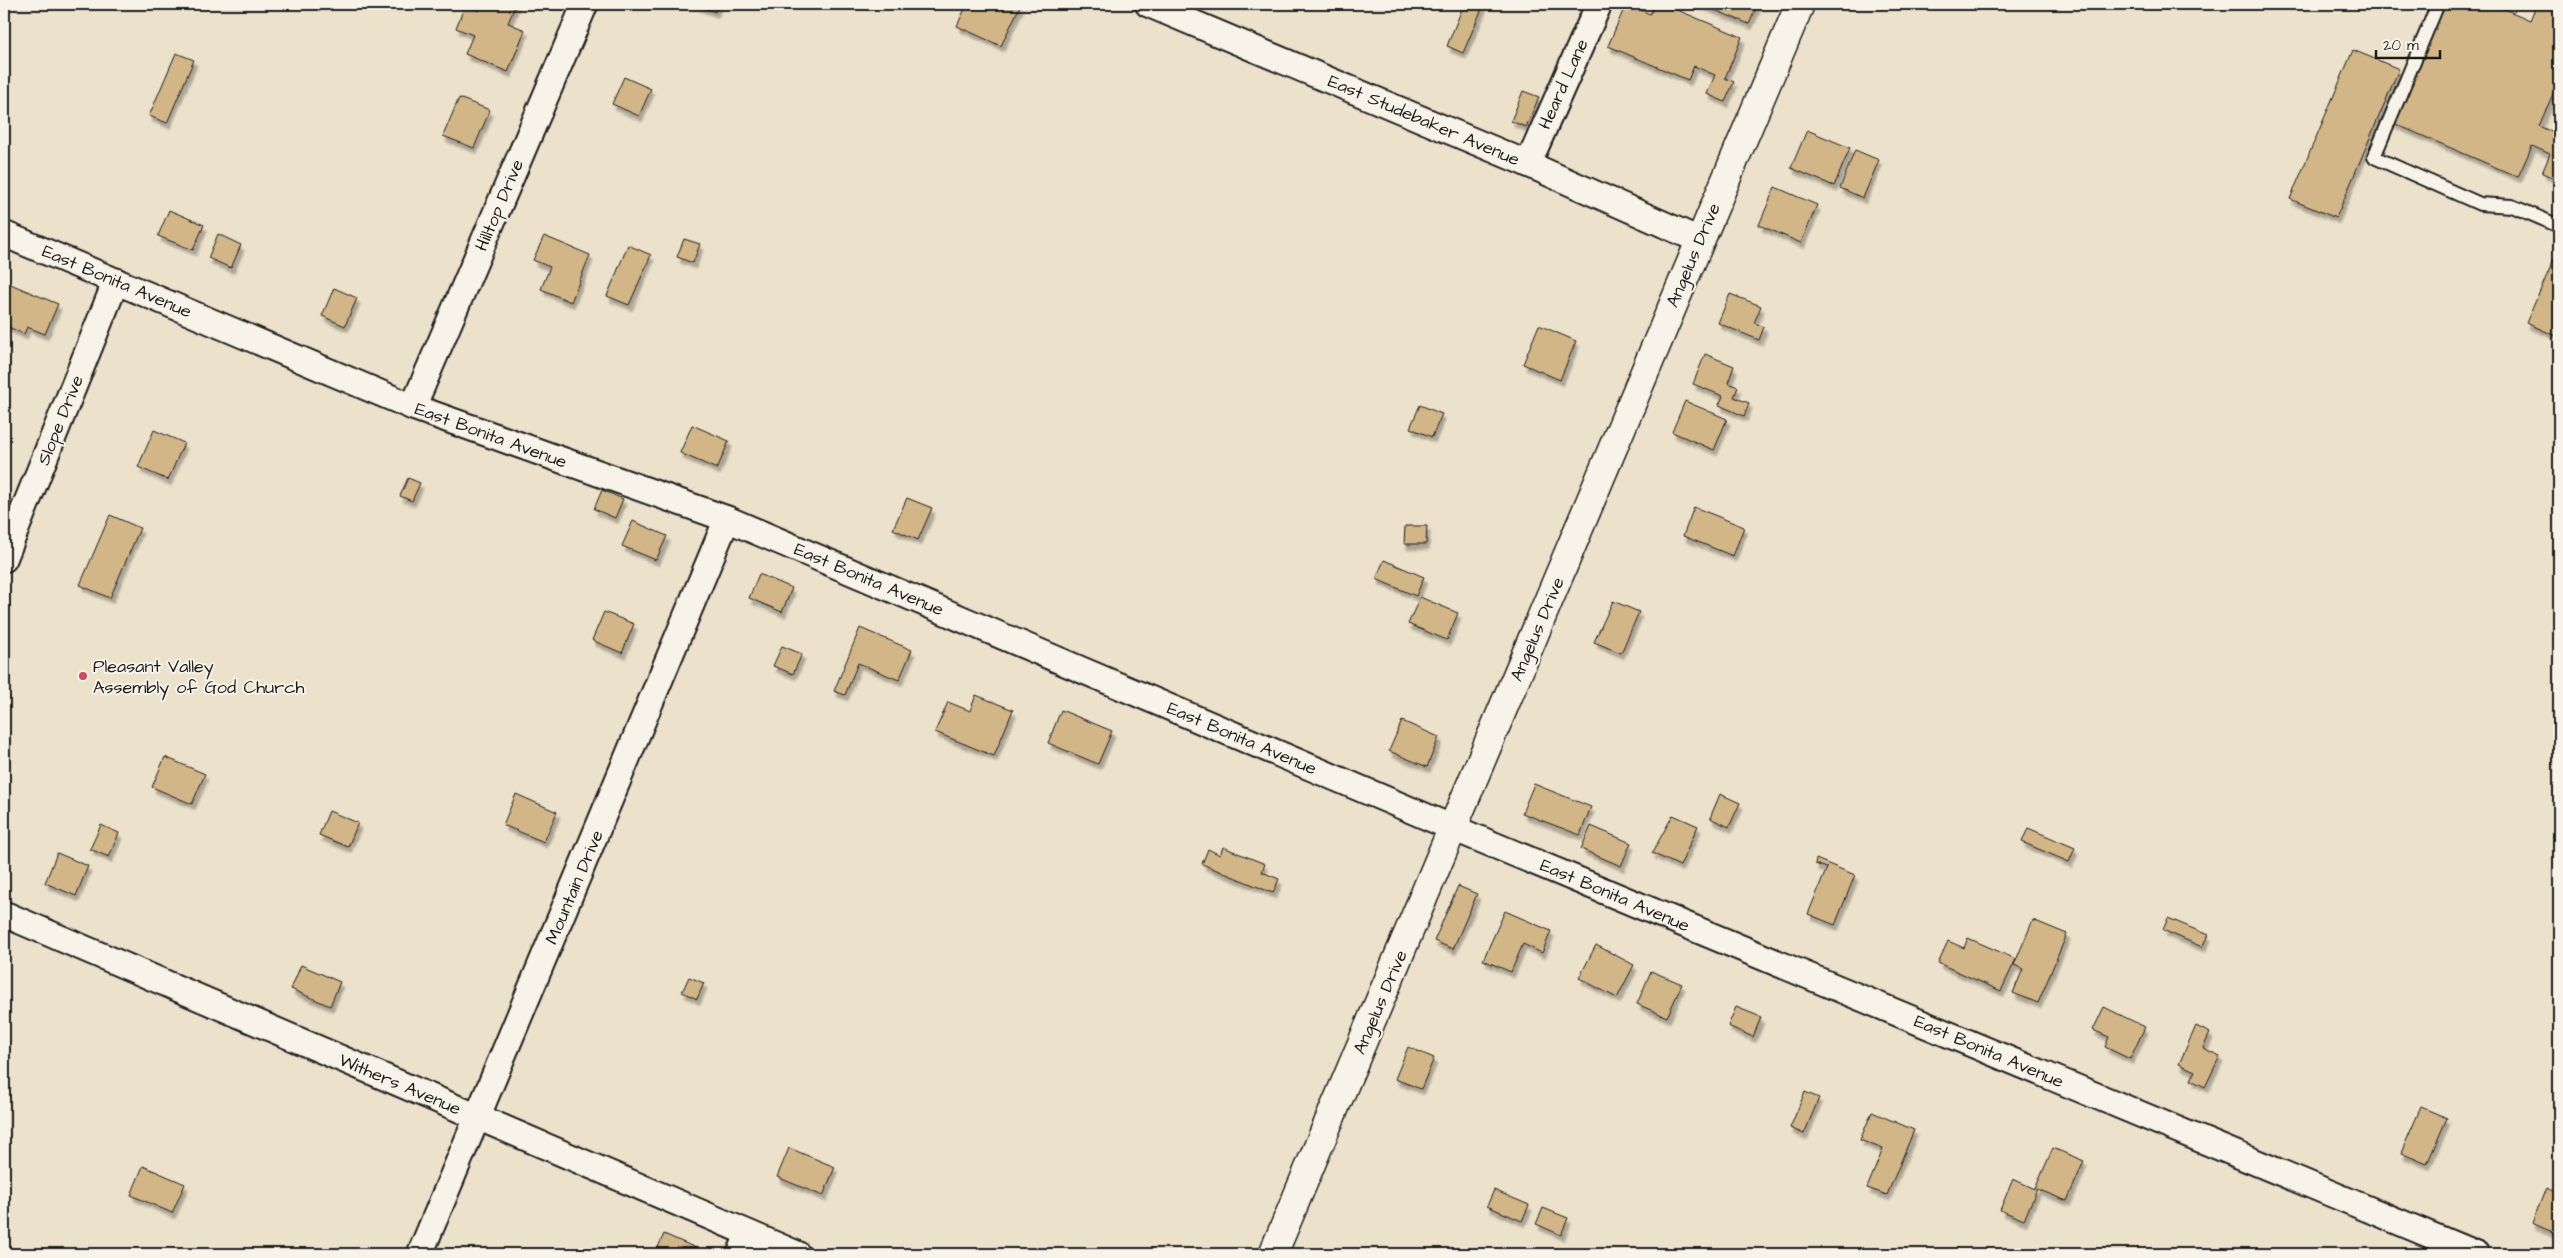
<svg xmlns="http://www.w3.org/2000/svg" width="2563" height="1258" font-family="'Architects Daughter',sans-serif">
<defs>
<filter id="shadow"><feDropShadow dx="3" dy="5.5" stdDeviation="1" flood-color="#0004"/></filter>
</defs>
<rect width="100%" height="100%" fill="#ece1cb"/>
<filter id="ink" filterUnits="userSpaceOnUse"><feTurbulence type="fractalNoise" baseFrequency=".02" numOctaves="2"/><feDisplacementMap in="SourceGraphic" scale="10" xChannelSelector="R" yChannelSelector="G"/><feConvolveMatrix kernelMatrix="1 2 1 2 8 2 1 2 1" color-interpolation-filters="sRGB"/></filter>
<g filter="url(#ink)">
<g fill="#d2b687" stroke="#1c1c1c" filter="url(#shadow)">
<polygon points="482,4 516,4 508,23 525,30 508,72 465,54 473,35 456,28 465,5 479,11"/>
<polygon points="694,4 718,4 715,12"/>
<polygon points="967,4 1021,4 1001,46 957,26"/>
<polygon points="1464,4 1484,4 1463,53 1447,46"/>
<polygon points="1626,4 1650,14 1655,4 1663,4 1742,37 1725,78 1734,82 1725,102 1707,94 1715,75 1694,66 1688,80 1608,46"/>
<polygon points="1700,4 1758,4 1749,24"/>
<polygon points="2445,4 2493,4 2530,20 2537,4 2559,4 2559,80 2539,126 2558,135 2559,132 2559,180 2542,173 2550,154 2532,146 2518,177 2393,123"/>
<polygon points="2353,50 2399,69 2336,218 2290,199"/>
<polygon points="176,53 194,60 167,123 149,116"/>
<polygon points="624,77 651,89 639,116 612,104"/>
<polygon points="1523,91 1539,97 1526,127 1511,121"/>
<polygon points="459,98 490,110 474,148 443,136"/>
<polygon points="1807,130 1850,148 1834,186 1791,168"/>
<polygon points="1855,150 1879,160 1863,198 1840,188"/>
<polygon points="1775,187 1817,205 1801,243 1759,225"/>
<polygon points="169,210 204,225 193,250 158,236"/>
<polygon points="218,234 241,245 231,268 208,258"/>
<polygon points="544,236 590,255 571,302 541,289 550,267 533,260"/>
<polygon points="684,239 700,244 693,263 677,257"/>
<polygon points="628,245 651,255 629,305 607,296"/>
<polygon points="2554,259 2559,261 2559,337 2526,323"/>
<polygon points="8,283 58,304 45,334 27,327 24,334 4,325 4,293"/>
<polygon points="334,288 357,298 345,326 322,316"/>
<polygon points="1730,294 1761,306 1754,323 1764,327 1759,340 1718,323"/>
<polygon points="1539,325 1576,341 1560,380 1523,364"/>
<polygon points="1705,354 1734,366 1728,383 1738,387 1734,397 1749,403 1744,416 1719,405 1723,396 1693,384"/>
<polygon points="1685,401 1727,419 1714,450 1672,432"/>
<polygon points="1420,405 1442,414 1432,437 1410,428"/>
<polygon points="692,425 729,441 717,469 680,453"/>
<polygon points="154,430 184,443 168,480 138,467"/>
<polygon points="408,478 420,483 412,501 400,496"/>
<polygon points="602,490 623,499 615,518 594,509"/>
<polygon points="907,498 932,508 918,540 893,529"/>
<polygon points="1694,507 1744,527 1733,556 1683,536"/>
<polygon points="110,515 140,528 110,598 80,585"/>
<polygon points="633,521 667,536 656,560 622,546"/>
<polygon points="1405,526 1427,526 1426,544 1404,544"/>
<polygon points="1384,560 1424,577 1416,596 1376,579"/>
<polygon points="759,574 792,588 782,612 749,598"/>
<polygon points="1420,597 1458,613 1447,640 1408,624"/>
<polygon points="1613,601 1639,612 1621,653 1594,642"/>
<polygon points="604,612 634,624 622,653 592,640"/>
<polygon points="860,628 912,650 899,680 858,663 845,695 834,691"/>
<polygon points="782,646 802,654 793,674 773,666"/>
<polygon points="976,695 1013,710 994,756 935,732 948,702 970,711"/>
<polygon points="1061,710 1112,731 1098,764 1048,743"/>
<polygon points="1402,721 1439,737 1427,767 1389,751"/>
<polygon points="165,757 205,774 192,804 152,787"/>
<polygon points="1534,784 1591,807 1580,835 1522,813"/>
<polygon points="516,794 557,812 544,842 503,825"/>
<polygon points="1720,794 1740,803 1729,827 1710,818"/>
<polygon points="329,811 358,823 348,847 319,835"/>
<polygon points="1673,815 1698,826 1680,866 1652,853"/>
<polygon points="101,825 119,833 109,857 90,849"/>
<polygon points="1591,826 1631,843 1621,866 1581,849"/>
<polygon points="2028,828 2075,848 2069,862 2022,842"/>
<polygon points="1223,847 1265,864 1262,872 1279,879 1273,893 1202,864 1208,849 1220,855"/>
<polygon points="57,853 88,866 76,896 45,883"/>
<polygon points="1816,859 1855,875 1835,925 1808,914 1827,868 1815,864"/>
<polygon points="1458,886 1477,894 1453,949 1434,941"/>
<polygon points="1505,911 1551,931 1542,953 1523,944 1511,972 1483,960"/>
<polygon points="2168,918 2208,935 2202,947 2163,930"/>
<polygon points="2033,920 2067,934 2038,1003 2013,993 2023,969 2014,965"/>
<polygon points="1968,938 2016,959 2001,991 1938,963 1948,941 1964,948"/>
<polygon points="1596,945 1634,965 1617,998 1579,978"/>
<polygon points="301,965 340,982 330,1006 291,989"/>
<polygon points="1651,971 1682,984 1667,1017 1637,1004"/>
<polygon points="689,977 704,983 697,999 682,992"/>
<polygon points="1736,1007 1761,1017 1753,1037 1728,1026"/>
<polygon points="2104,1007 2145,1027 2130,1059 2105,1047 2109,1037 2093,1030"/>
<polygon points="2196,1026 2210,1033 2203,1048 2220,1056 2205,1087 2191,1080 2195,1071 2179,1064"/>
<polygon points="1408,1047 1434,1058 1421,1089 1395,1079"/>
<polygon points="1805,1092 1819,1098 1804,1134 1790,1128"/>
<polygon points="2421,1107 2447,1118 2427,1164 2401,1153"/>
<polygon points="1872,1112 1914,1130 1887,1195 1867,1188 1883,1149 1860,1140"/>
<polygon points="789,1148 835,1167 823,1196 777,1177"/>
<polygon points="2053,1148 2084,1161 2067,1201 2037,1189 2024,1220 2000,1210 2013,1179 2035,1189"/>
<polygon points="143,1166 185,1184 172,1213 131,1195"/>
<polygon points="2546,1188 2559,1194 2559,1235 2532,1223"/>
<polygon points="1494,1190 1529,1205 1522,1221 1487,1206"/>
<polygon points="1543,1208 1568,1218 1561,1235 1536,1224"/>
<polygon points="664,1234 696,1248 693,1254 655,1254"/>
</g>
<g fill="none" stroke-linecap="round" stroke-linejoin="round">
<g stroke="#1c1c1c" stroke-width="16">
<polyline id="service" points="2438,4 2374,157 2480,204 2512,206 2559,226"/>
</g>
<g stroke="#1c1c1c" stroke-width="29">
<g id="minor">
<polyline points="1148,4 1528,164 1699,240"/>
<polyline points="1528,164 1599,4"/>
<polyline points="4,234 413,407 727,519 1453,828 2476,1254"/>
<polyline points="413,407 585,4"/>
<polyline points="4,559 116,281"/>
<polyline points="4,914 797,1254"/>
<polyline points="420,1254 727,519"/>
<polyline points="740,1254 748,1235"/>
</g>
</g>
<g stroke="#1c1c1c" stroke-width="31">
<polyline id="tertiary" points="1273,1254 1800,4"/>
</g>
<use href="#service" stroke="#f7f3e8" stroke-width="12"/>
<use href="#minor" stroke="#f7f3e8" stroke-width="25"/>
<use href="#tertiary" stroke="#f7f3e8" stroke-width="28"/>
</g>
</g>
<circle fill="#d1495b" stroke="#f7f3e8" stroke-width="2" cx="83" cy="676" r="5"/>
<g text-anchor="middle" stroke-width="4" stroke-linejoin="round" paint-order="stroke">
<g font-size="18" fill="#1c1c1c" stroke="#f7f3e8">
<text transform="translate(1563 84) rotate(-66)" y="6">Heard Lane</text>
<text transform="translate(1424 120) rotate(23)" y="6">East Studebaker Avenue</text>
<text transform="translate(499 205) rotate(-67)" y="6">Hilltop Drive</text>
<text transform="translate(1693 255) rotate(-67)" y="6">Angelus Drive</text>
<text transform="translate(117 281) rotate(23)" y="6">East Bonita Avenue</text>
<text transform="translate(60 420) rotate(-68)" y="6">Slope Drive</text>
<text transform="translate(491 435) rotate(20)" y="6">East Bonita Avenue</text>
<text transform="translate(869 579) rotate(23)" y="6">East Bonita Avenue</text>
<text transform="translate(1537 629) rotate(-67)" y="6">Angelus Drive</text>
<text transform="translate(1242 738) rotate(23)" y="6">East Bonita Avenue</text>
<text transform="translate(574 887) rotate(-67)" y="6">Mountain Drive</text>
<text transform="translate(1615 895) rotate(23)" y="6">East Bonita Avenue</text>
<text transform="translate(1380 1002) rotate(-67)" y="6">Angelus Drive</text>
<text transform="translate(1989 1051) rotate(23)" y="6">East Bonita Avenue</text>
<text transform="translate(400 1084) rotate(23)" y="6">Withers Avenue</text>
</g>
<g font-size="18" fill="#1c1c1c" stroke="#f7f3e8" text-anchor="start">
<text x="93" y="672">Pleasant Valley<tspan x="93" dy="21">Assembly of God Church</tspan></text>
</g>
</g>
<rect width="2563" height="1258" fill="none" stroke="#f7f3e8" stroke-width="20"/>
<rect x="10" y="10" width="2543" height="1238" fill="none" stroke="#1c1c1c" stroke-width="2" filter="url(#ink)"/>
<path d="M2376 50v8h64v-8" fill="none" stroke="#1c1c1c" stroke-width="2.5"/>
<text x="2383" y="50" font-size="15" fill="#1c1c1c" stroke="#f7f3e8" stroke-width="4" paint-order="stroke">20 m</text>
</svg>
